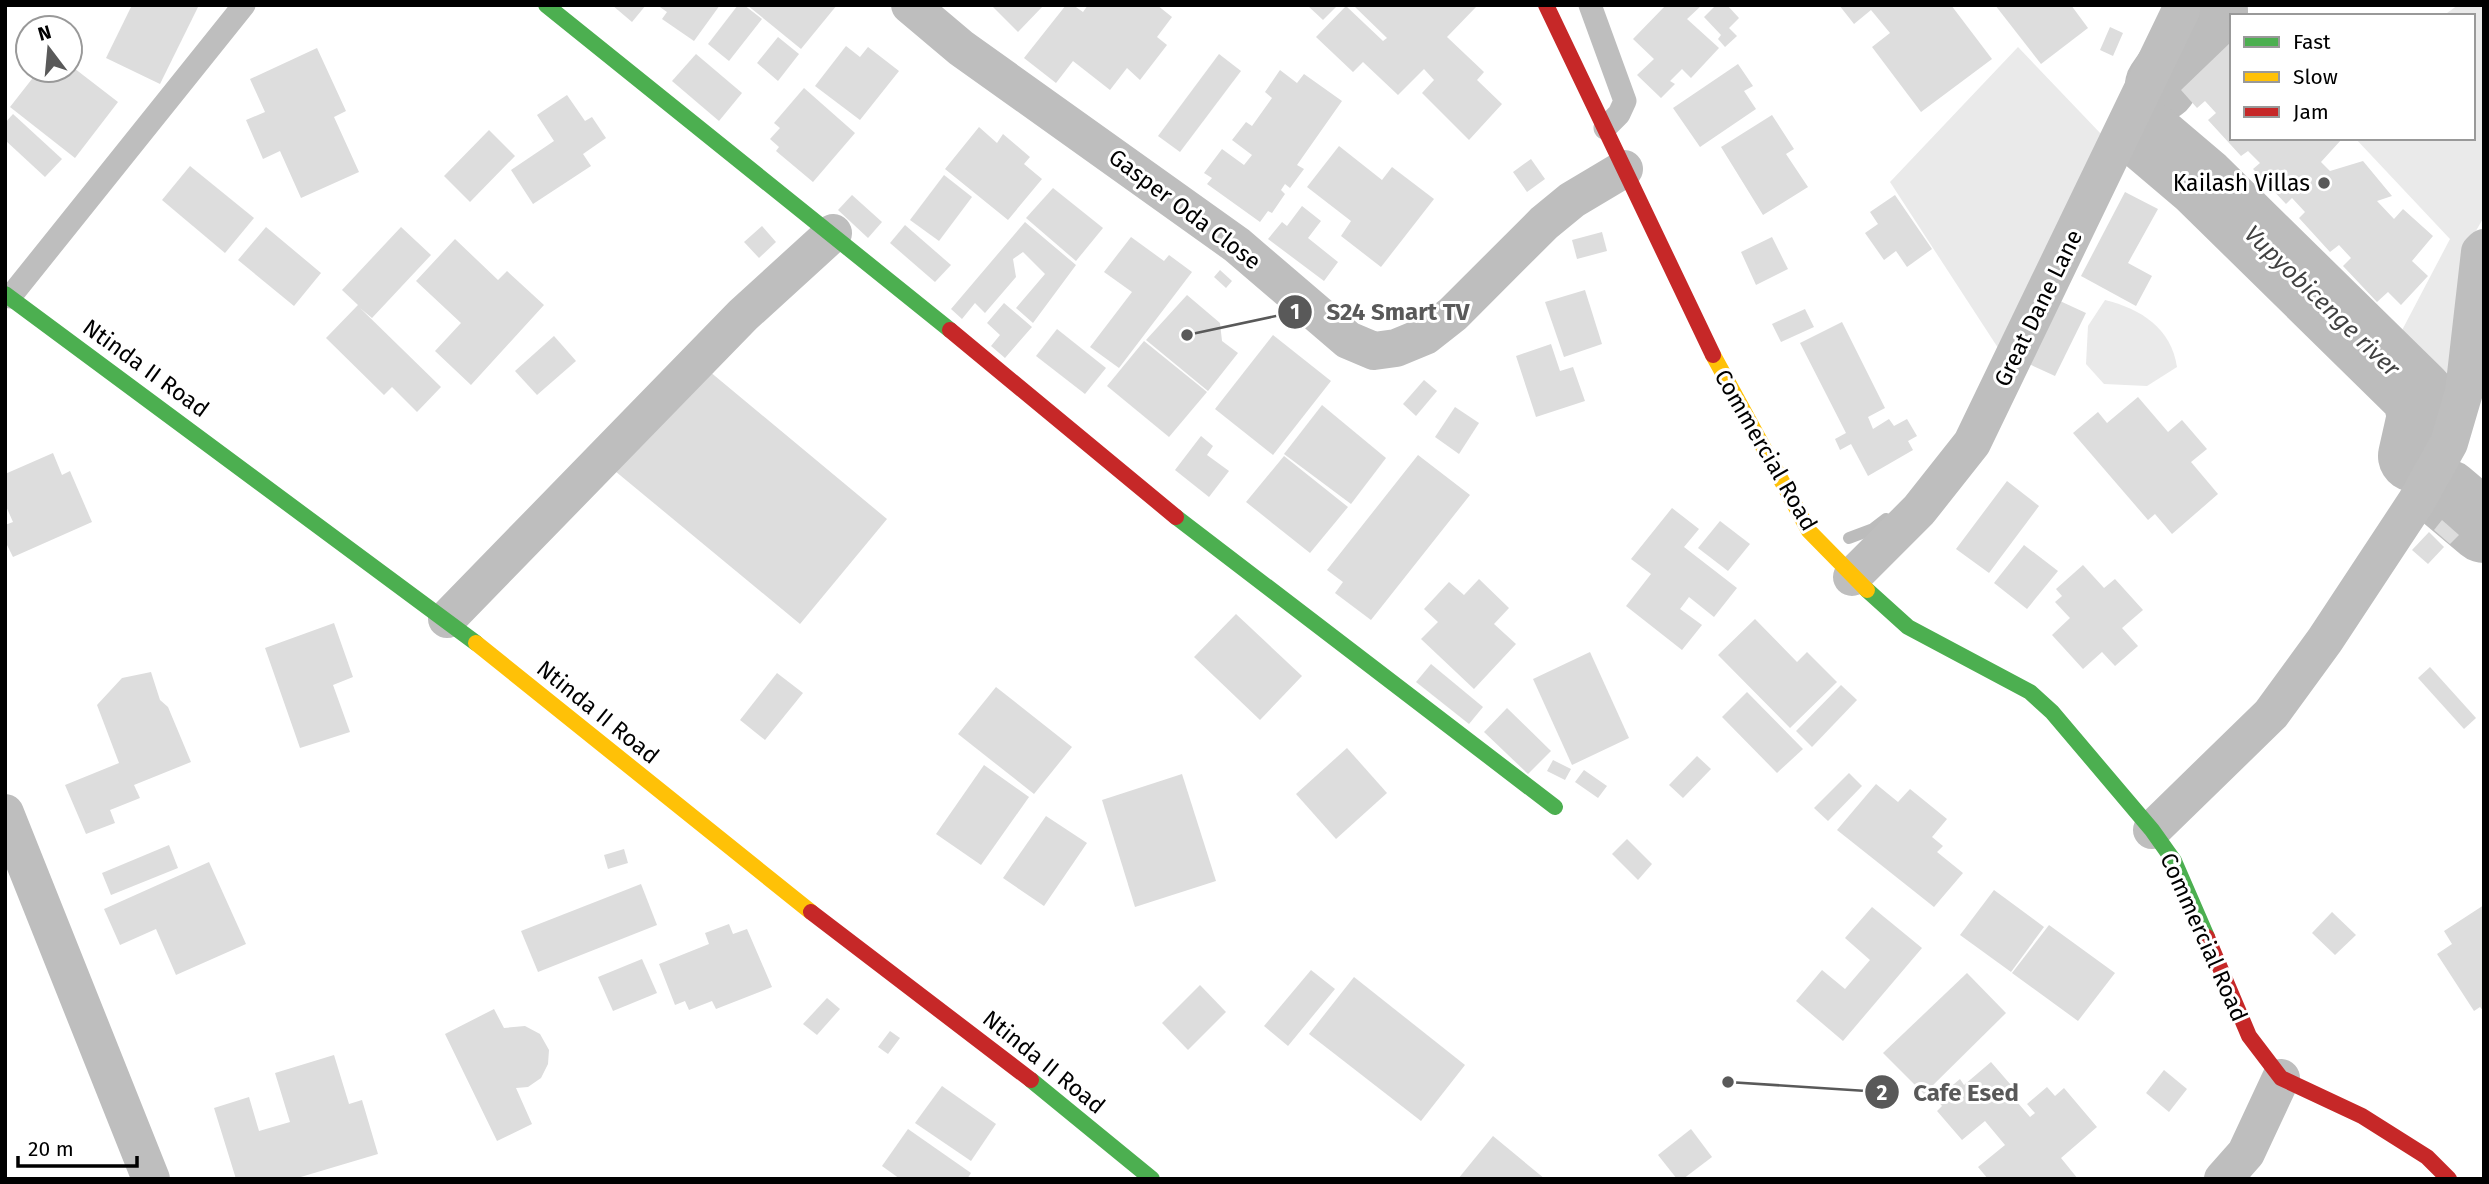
<svg xmlns="http://www.w3.org/2000/svg" width="2489" height="1184" font-family="'Fira Sans',sans-serif">
<rect width="100%" height="100%" fill="#fff"/>
<g fill="#eaeaea">
<polygon points="2458,5 2484,5 2484,217 2463,253 2446,408 2389,355 2450,239 2355,138 2473,138 2473,16 2443,16"/>
<polygon points="2018,47 2102,135 2002,354 1890,182"/>
<path d="M2105,300C2141,309 2171,328 2177,367L2147,386L2104,384L2086,364L2088,326Z"/>
</g>
<g fill="none" stroke-linecap="round" stroke-linejoin="round">
<polyline stroke="#bcbcbc" stroke-width="12" points="1849,538 1873,529 1886,519"/>
<g stroke="#bcbcbc" stroke-width="72">
<polyline points="2161,85 2212,11 2211,5"/>
<polyline points="2148,137 2201,182 2418,395 2423,416 2414,456"/>
<polyline points="2446,495 2484,527"/>
</g>
</g>
<g fill="#ddd">
<polygon points="132,5 199,5 160,84 106,58"/>
<polygon points="612,5 646,5 632,22"/>
<polygon points="657,5 720,5 694,41 662,19 667,12"/>
<polygon points="738,5 744,5 762,19 729,61 708,44"/>
<polygon points="747,5 837,5 801,49"/>
<polygon points="991,5 1044,5 1018,32"/>
<polygon points="1066,5 1073,5 1083,12 1088,5 1157,5 1172,17 1157,37 1167,45 1140,80 1127,68 1110,90 1073,61 1056,83 1024,58"/>
<polygon points="1307,5 1334,5 1336,7 1323,20"/>
<polygon points="1353,5 1475,5 1476,7 1447,37 1484,72 1477,80 1502,104 1469,140 1422,93 1434,80 1424,69 1398,95 1363,62 1353,72 1316,37 1346,6 1383,41 1387,38"/>
<polygon points="1666,5 1702,5 1687,19 1719,48 1691,78 1682,69 1670,81 1675,84 1661,98 1637,75 1654,59 1633,39"/>
<polygon points="1716,5 1727,5 1739,18 1729,28 1737,36 1725,47 1718,39 1721,35 1704,17"/>
<polygon points="1839,5 1951,5 1992,59 1921,112 1872,47 1890,33 1871,10 1854,24"/>
<polygon points="1995,5 2071,5 2088,28 2041,64"/>
<polygon points="2110,27 2123,33 2113,56 2100,50"/>
<polygon points="778,37 799,54 778,81 757,63"/>
<polygon points="2232,41 2232,138 2339,138 2341,140 2321,162 2330,171 2363,161 2392,196 2377,201 2394,219 2403,209 2433,236 2412,261 2428,276 2401,305 2388,292 2377,302 2343,266 2351,258 2339,245 2330,252 2299,218 2305,212 2292,198 2286,204 2253,169 2260,163 2248,151 2241,156 2208,120 2216,113 2205,101 2197,108 2181,90"/>
<polygon points="846,46 860,57 868,47 899,71 860,120 815,86"/>
<polygon points="317,48 346,111 334,117 359,172 301,198 280,151 263,159 246,120 265,112 250,79"/>
<polygon points="696,54 742,93 719,121 672,81"/>
<polygon points="1219,54 1241,71 1180,152 1158,136"/>
<polygon points="1738,64 1753,86 1744,91 1756,109 1700,147 1673,108"/>
<polygon points="70,65 118,102 75,158 10,107 39,70 70,70"/>
<polygon points="1280,70 1297,83 1304,74 1342,101 1297,165 1304,169 1290,188 1285,184 1281,190 1285,194 1272,213 1268,211 1260,222 1207,184 1212,178 1204,173 1222,149 1244,165 1252,155 1232,140 1246,122 1252,126 1272,98 1265,92"/>
<polygon points="804,88 855,133 813,182 776,151 779,147 770,139 780,128 774,123"/>
<polygon points="567,95 585,121 592,117 606,138 583,154 591,166 533,204 511,170 554,141 537,115"/>
<polygon points="13,114 62,159 45,177 5,140 5,123"/>
<polygon points="1772,115 1794,149 1786,154 1808,187 1763,215 1721,147"/>
<polygon points="979,127 997,143 1003,134 1030,157 1024,164 1042,179 1008,220 945,169"/>
<polygon points="489,130 515,156 470,202 444,176"/>
<polygon points="1339,146 1382,180 1392,167 1434,199 1381,267 1341,236 1351,221 1307,187"/>
<polygon points="1531,159 1545,179 1527,192 1513,172"/>
<polygon points="190,166 254,218 225,253 162,200"/>
<polygon points="944,175 972,197 939,241 910,220"/>
<polygon points="1053,188 1103,228 1076,261 1026,218"/>
<polygon points="2125,192 2158,209 2128,263 2152,276 2136,306 2081,276"/>
<polygon points="852,195 882,222 868,238 838,210"/>
<polygon points="1895,195 1932,249 1907,267 1896,251 1884,260 1865,233 1878,224 1870,212"/>
<polygon points="1302,206 1321,221 1308,238 1338,262 1324,281 1268,239 1282,222 1287,226"/>
<polygon points="1025,222 1076,265 1033,323 1016,308 1045,274 1023,252 1013,259 1016,277 985,313 975,303 962,319 951,309"/>
<polygon points="905,225 951,265 935,282 890,243"/>
<polygon points="762,226 776,242 759,258 744,242"/>
<polygon points="266,227 321,273 294,306 238,260"/>
<polygon points="401,227 431,255 372,318 360,308 441,387 417,412 392,387 384,395 326,338 358,305 342,290"/>
<polygon points="1602,232 1607,251 1577,259 1572,240"/>
<polygon points="1131,237 1164,261 1169,255 1192,272 1119,368 1090,347 1132,292 1104,272"/>
<polygon points="1772,237 1788,269 1756,285 1741,252"/>
<polygon points="455,239 498,280 507,271 544,305 471,385 435,351 461,323 416,281"/>
<polygon points="1220,270 1232,281 1226,288 1214,277"/>
<polygon points="1585,290 1602,344 1564,357 1545,302"/>
<polygon points="1187,295 1220,323 1222,341 1238,353 1208,391 1146,340"/>
<polygon points="2060,301 2086,313 2055,376 2029,364"/>
<polygon points="1004,303 1032,327 1005,358 991,346 1000,335 987,323"/>
<polygon points="1805,309 1814,327 1781,342 1772,324"/>
<polygon points="1842,322 1885,408 1868,417 1873,429 1889,419 1894,426 1907,419 1917,436 1908,441 1913,450 1868,476 1851,444 1840,450 1835,439 1846,433 1800,343"/>
<polygon points="1057,329 1106,368 1085,394 1036,356"/>
<polygon points="1273,335 1331,381 1273,455 1215,409"/>
<polygon points="554,336 576,361 537,395 515,371"/>
<polygon points="1144,341 1207,392 1169,437 1107,386"/>
<polygon points="1551,344 1560,371 1573,367 1585,401 1536,417 1516,356"/>
<polygon points="703,366 887,519 800,624 615,471"/>
<polygon points="1424,380 1437,391 1416,416 1403,404"/>
<polygon points="2138,397 2168,432 2182,420 2207,449 2191,462 2218,494 2172,534 2155,514 2148,520 2073,433 2098,412 2107,423"/>
<polygon points="1322,405 1386,458 1351,504 1284,454"/>
<polygon points="1455,407 1479,423 1459,454 1435,437"/>
<polygon points="1201,436 1213,446 1207,455 1229,471 1209,497 1175,470"/>
<polygon points="53,453 62,475 70,471 92,522 13,557 5,541 5,525 13,522 5,504 5,474"/>
<polygon points="1418,455 1470,495 1371,620 1335,593 1343,582 1327,570"/>
<polygon points="1284,456 1348,507 1310,553 1246,502"/>
<polygon points="2007,481 2039,506 1989,573 1956,549"/>
<polygon points="1672,508 1699,529 1684,547 1737,588 1714,617 1689,597 1680,609 1702,625 1682,650 1626,606 1651,574 1631,559"/>
<polygon points="2442,520 2459,535 2450,544 2434,530"/>
<polygon points="1720,521 1750,544 1728,571 1698,548"/>
<polygon points="2429,532 2444,547 2428,564 2412,550"/>
<polygon points="2024,545 2058,571 2027,609 1994,583"/>
<polygon points="2083,565 2104,588 2115,579 2143,610 2122,628 2138,646 2115,666 2102,652 2083,669 2052,635 2070,618 2055,602 2062,596 2056,589"/>
<polygon points="1479,579 1509,608 1494,624 1516,644 1474,689 1421,639 1438,622 1424,609 1449,582 1464,595"/>
<polygon points="1236,614 1302,676 1260,720 1194,657"/>
<polygon points="1755,619 1797,662 1807,652 1837,682 1790,728 1718,655"/>
<polygon points="334,623 353,677 333,685 350,732 300,748 265,648"/>
<polygon points="1590,652 1629,738 1572,765 1533,679"/>
<polygon points="1431,664 1483,707 1469,724 1416,682"/>
<polygon points="2430,667 2476,718 2464,729 2418,678"/>
<polygon points="151,672 160,700 168,707 191,762 134,785 140,798 110,810 115,823 86,834 65,785 119,763 97,705 122,678"/>
<polygon points="777,673 803,693 765,740 740,720"/>
<polygon points="1841,685 1857,700 1812,747 1796,731"/>
<polygon points="996,687 1072,747 1034,794 958,734"/>
<polygon points="1747,692 1803,749 1777,773 1722,717"/>
<polygon points="1507,708 1551,751 1528,774 1484,732"/>
<polygon points="1347,748 1387,793 1336,839 1296,794"/>
<polygon points="1697,756 1711,769 1683,798 1669,785"/>
<polygon points="1553,760 1571,769 1565,780 1547,771"/>
<polygon points="984,765 1029,797 981,865 936,834"/>
<polygon points="1584,770 1607,786 1598,798 1575,782"/>
<polygon points="1849,773 1862,786 1828,821 1814,808"/>
<polygon points="1182,774 1216,881 1135,907 1102,800"/>
<polygon points="1876,784 1898,802 1910,789 1947,819 1932,837 1943,846 1937,852 1963,873 1934,907 1837,830"/>
<polygon points="1046,816 1087,843 1044,906 1003,878"/>
<polygon points="1627,839 1652,864 1638,880 1612,854"/>
<polygon points="169,845 178,868 111,895 102,873"/>
<polygon points="624,849 628,863 608,869 604,855"/>
<polygon points="209,862 246,944 176,975 156,929 120,945 104,909"/>
<polygon points="641,884 657,925 538,972 521,931"/>
<polygon points="1994,890 2044,927 2011,972 1960,935"/>
<polygon points="2484,905 2484,1012 2480,1007 2474,1011 2437,954 2452,944 2444,931"/>
<polygon points="1872,907 1922,948 1843,1041 1796,1001 1822,970 1845,989 1870,960 1845,938"/>
<polygon points="2332,912 2356,935 2335,955 2312,933"/>
<polygon points="729,924 733,934 747,929 772,987 716,1009 712,1001 689,1010 685,1001 675,1005 659,964 709,944 705,933"/>
<polygon points="2049,925 2115,973 2078,1021 2012,973"/>
<polygon points="642,959 657,993 613,1011 598,977"/>
<polygon points="1311,970 1335,989 1288,1046 1264,1026"/>
<polygon points="1967,973 2006,1013 1924,1094 1883,1053"/>
<polygon points="1354,977 1465,1065 1421,1121 1309,1034"/>
<polygon points="1200,985 1226,1012 1188,1050 1162,1023"/>
<polygon points="827,998 840,1009 817,1035 803,1024"/>
<polygon points="494,1009 504,1028 525,1026 540,1034 549,1050 548,1064 541,1078 528,1087 516,1088 532,1124 497,1141 445,1034"/>
<polygon points="890,1031 900,1038 888,1054 878,1047"/>
<polygon points="334,1055 349,1104 362,1100 378,1154 294,1179 236,1179 214,1108 249,1097 259,1131 290,1122 275,1073"/>
<polygon points="1991,1062 2017,1092 2012,1096 2030,1117 2035,1113 2027,1104 2047,1087 2055,1096 2064,1088 2097,1127 2061,1158 2078,1179 1988,1179 1978,1167 2005,1145 1985,1121 1962,1140 1937,1111 1942,1106 1936,1099 1960,1079 1964,1085"/>
<polygon points="2164,1070 2187,1089 2169,1112 2146,1093"/>
<polygon points="942,1086 996,1124 971,1161 915,1123"/>
<polygon points="908,1129 971,1173 967,1179 900,1179 882,1166"/>
<polygon points="1691,1129 1712,1157 1683,1179 1677,1179 1658,1155"/>
<polygon points="1493,1136 1545,1179 1458,1179"/>
</g>
<g fill="none" stroke-linecap="round" stroke-linejoin="round">
<g stroke="#bebebe" stroke-width="23">
<polyline points="1590,5 1625,101 1619,114 1605,128"/>
<polyline points="10,297 244,5"/>
</g>
<g stroke="#bebebe" stroke-width="38">
<polyline points="910,5 961,48 1237,245 1348,340 1374,351 1396,348 1425,336 1453,314 1544,223 1572,200 1624,169"/>
<polyline points="1852,577 1919,510 1972,443 2181,10"/>
<polyline points="447,619 743,315 833,233"/>
<polyline points="5,813 151,1179"/>
<polyline points="2152,830 2271,714 2325,640 2416,502 2449,443 2464,392 2480,252 2484,248"/>
<polyline points="2223,1179 2246,1153 2281,1078"/>
</g>
<g stroke="#4caf50" stroke-width="16">
<polyline points="546,5 950,330"/>
<polyline points="5,294 476,643"/>
<polyline points="1176,517 1555,807"/>
<polyline points="1867,590 1908,627 2030,692 2052,712 2152,830 2174,861 2207,937"/>
<polyline points="1031,1080 1152,1179"/>
</g>
<g stroke="#ffc107" stroke-width="16">
<polyline points="1713,355 1809,531 1867,590"/>
<polyline points="476,643 811,912"/>
</g>
<g stroke="#c62828" stroke-width="16">
<polyline points="1546,5 1713,355"/>
<polyline points="950,330 1176,517"/>
<polyline points="811,912 1031,1080"/>
<polyline points="2207,937 2249,1036 2281,1078 2362,1116 2427,1157 2449,1179"/>
</g>
</g>
<circle fill="#595959" stroke="#fff" stroke-width="2.5" cx="2324" cy="183" r="7"/>
<g text-anchor="middle" stroke-width="6" stroke-linejoin="round" paint-order="stroke">
<g font-size="23" fill="#000" stroke="#fff" text-anchor="end">
<text x="2310" y="191">Kailash Villas</text>
</g>
<g font-size="23" fill="#000" stroke="#fff">
<text transform="translate(1185 209) rotate(37)" y="8">Gasper Oda Close</text>
<text transform="translate(2038 308) rotate(-64)" y="8">Great Dane Lane</text>
<text transform="translate(146 368) rotate(36)" y="8">Ntinda II Road</text>
<text transform="translate(1766 450) rotate(60)" y="8">Commercial Road</text>
<text transform="translate(598 712) rotate(39)" y="8">Ntinda II Road</text>
<text transform="translate(2204 937) rotate(66)" y="8">Commercial Road</text>
<text transform="translate(1044 1062) rotate(39)" y="8">Ntinda II Road</text>
</g>
<g font-size="24" font-style="italic" fill="#414141" stroke="#fff">
<text transform="translate(2322 301) rotate(44)" y="8">Vupyobicenge river</text>
</g>
</g>
<path fill="none" stroke="#595959" stroke-width="2.5" d="M1187 335L1295 312M1728 1082L1882 1092"/>
<g fill="#595959" stroke="#fff" stroke-width="2.5">
<circle cx="1187" cy="335" r="7"/>
<circle cx="1728" cy="1082" r="7"/>
<circle cx="1295" cy="312" r="18"/>
<circle cx="1882" cy="1092" r="18"/>
</g>
<g font-size="21" text-anchor="middle" font-weight="bold" fill="#fff">
<text x="1295" y="319">1</text>
<text x="1882" y="1100">2</text>
</g>
<g font-size="24" text-anchor="middle" font-weight="bold" fill="#595959" stroke="#fff" stroke-width="6" stroke-linejoin="round" paint-order="stroke">
<text x="1398" y="320">S24 Smart TV</text>
<text x="1966" y="1101">Cafe Esed</text>
</g>
<rect width="2489" height="1184" fill="none" stroke="#000000" stroke-width="14"/>
<rect x="2230" y="14" width="245" height="126" fill="#ffffff" stroke="#999999" stroke-width="2"/>
<rect x="2244" y="37" width="35" height="10" fill="#4caf50" stroke="#999999" stroke-width="2"/>
<text x="2293" y="49" font-size="21" fill="#000000">Fast</text>
<rect x="2244" y="72" width="35" height="10" fill="#ffc107" stroke="#999999" stroke-width="2"/>
<text x="2293" y="84" font-size="21" fill="#000000">Slow</text>
<rect x="2244" y="107" width="35" height="10" fill="#c62828" stroke="#999999" stroke-width="2"/>
<text x="2293" y="119" font-size="21" fill="#000000">Jam</text>
<g transform="translate(49 49) rotate(344)"><circle r="33" fill="#ffffff" stroke="#999999" stroke-width="2"/>
<path d="M0-5L12 26L0 18L-12 26Z" fill="#595959"/>
<text y="-10" font-size="19" font-weight="bold" text-anchor="middle" fill="#000000">N</text>
</g>
<path d="M18 1156v10h119v-10" fill="none" stroke="#000000" stroke-width="3.5"/>
<text x="28" y="1156" font-size="21" fill="#000000" stroke="#ffffff" stroke-width="5" paint-order="stroke">20 m</text>
</svg>
